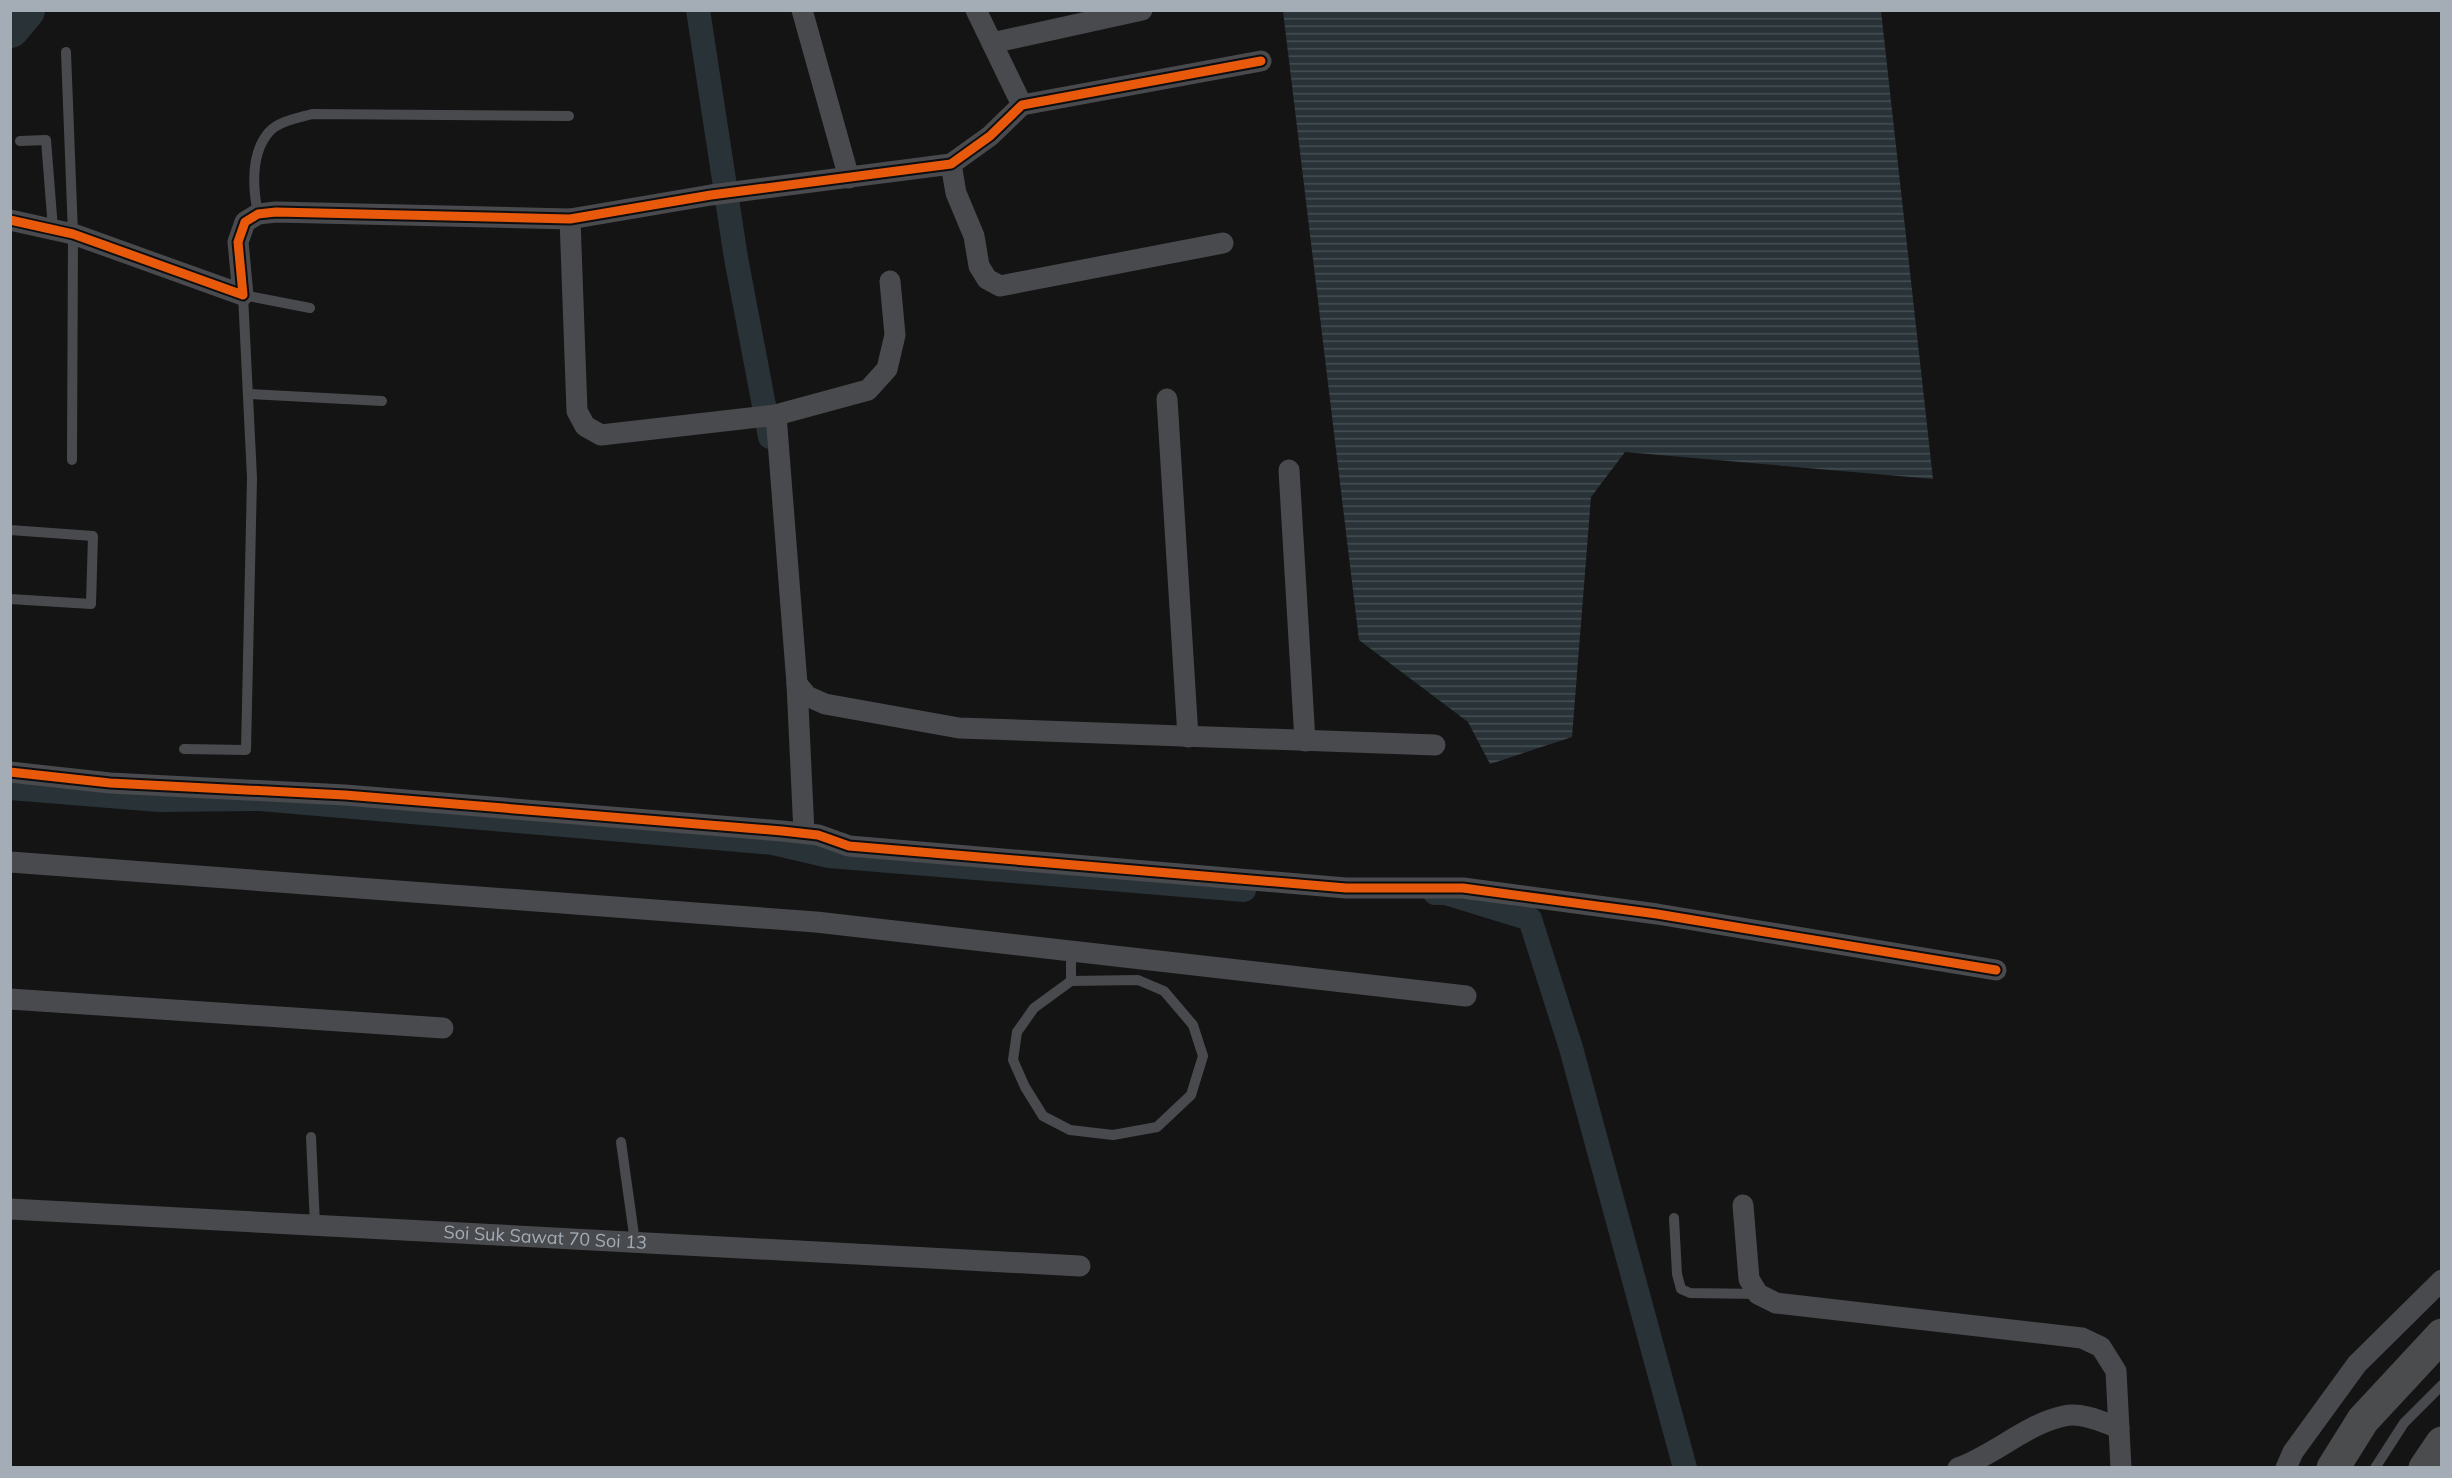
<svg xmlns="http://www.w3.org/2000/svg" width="2452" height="1478" font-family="Mulish,sans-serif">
<defs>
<pattern id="water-rules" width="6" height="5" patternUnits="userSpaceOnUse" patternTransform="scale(1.5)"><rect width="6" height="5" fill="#293337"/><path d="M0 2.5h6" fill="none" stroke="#454e52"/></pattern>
</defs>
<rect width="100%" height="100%" fill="#141414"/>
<polygon fill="url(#water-rules)" points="1283,11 1881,11 1933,479 1625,452 1591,497 1572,737 1490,764 1468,722 1359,640"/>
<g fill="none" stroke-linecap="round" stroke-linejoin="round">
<g stroke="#293337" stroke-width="24">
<polyline points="698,10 736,258 770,437"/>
<polyline points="10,788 159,800 260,799 773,843 829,856 1244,890"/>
<polyline points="1435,893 1446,893 1530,919 1571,1048 1685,1468"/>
</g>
<polyline stroke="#293337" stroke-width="40" points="10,28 25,10"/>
<g stroke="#484a4d" stroke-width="10">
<polyline points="66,52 73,234 72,460"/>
<polyline points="20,141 46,140 53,229"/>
<path d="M258,214C253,189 250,154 269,132C279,121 298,118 312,114L569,116"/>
<polyline points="250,394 382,401"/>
<polyline points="10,530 93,536 91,604 10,599"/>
<polyline points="184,749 246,750 252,478 243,295 310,308"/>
<polyline points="1071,951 1071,981 1138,980 1164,991 1193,1025 1203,1056 1191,1095 1157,1127 1113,1135 1070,1130 1043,1116 1025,1087 1013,1060 1017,1032 1034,1008 1071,981"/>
<polyline points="311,1137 315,1225"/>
<polyline points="621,1142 635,1242"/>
<polyline points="1674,1218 1677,1274 1681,1289 1690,1293 1758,1294"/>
<polyline points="2375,1468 2404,1423 2442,1385"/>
</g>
<g stroke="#484a4d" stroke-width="21">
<polyline points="802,10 849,178"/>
<polyline points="976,10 1022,105"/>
<polyline points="992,43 1142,10"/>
<polyline points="951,164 956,193 974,236 979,266 987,279 1000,286 1223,243"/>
<polyline points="570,219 577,411 585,426 601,435 776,415 868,390 887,369 895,335 890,281"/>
<polyline points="10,220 73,234 243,295 238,242 245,222 258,214 276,212 570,219 711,195 951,164 990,136 1022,105 1261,61"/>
<polyline points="1167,399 1188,737"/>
<polyline points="776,415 797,684 804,833"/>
<polyline points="1289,470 1305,741"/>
<polyline points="797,684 807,696 825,704 959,728 1435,745"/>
<polyline points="10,772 110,783 345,795 782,831 818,835 849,846 1346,888 1463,888 1657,914 1996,970"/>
<polyline points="10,862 816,922 1466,996"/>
<polyline points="10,999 443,1028"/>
<polyline points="1743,1205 1749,1279 1758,1294 1776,1303 2082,1338 2101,1347 2116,1371 2121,1468"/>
<path id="s1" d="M10,1209L1080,1266"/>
<path d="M1958,1468C1995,1455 2026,1424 2064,1416C2082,1412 2103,1422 2119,1428"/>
<polyline points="2286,1468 2293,1452 2357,1364 2442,1280"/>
</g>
<g stroke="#4b4c4e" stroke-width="33">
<polyline points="2333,1468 2363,1420 2442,1335"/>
<polyline points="2425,1468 2442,1443"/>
</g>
<g stroke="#0e0e10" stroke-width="13">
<g id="cycleway">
<polyline points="10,220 73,234 243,295 238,242 245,222 258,214 276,212 570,219 711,195 951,164 990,136 1022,105 1261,61"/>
<polyline points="10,772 110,783 345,795 782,831 818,835 849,846 1346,888 1463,888 1657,914 1996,970"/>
</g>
</g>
<use href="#cycleway" stroke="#e8590c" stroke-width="9"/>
</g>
<g text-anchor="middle" stroke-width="5" stroke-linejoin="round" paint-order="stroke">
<g font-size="18" fill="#a4acb5" stroke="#0e0e10">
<text dy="6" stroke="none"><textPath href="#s1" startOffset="536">Soi Suk Sawat 70 Soi 13</textPath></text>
</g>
</g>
<rect width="2452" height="1478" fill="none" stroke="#a4acb5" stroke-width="24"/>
</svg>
